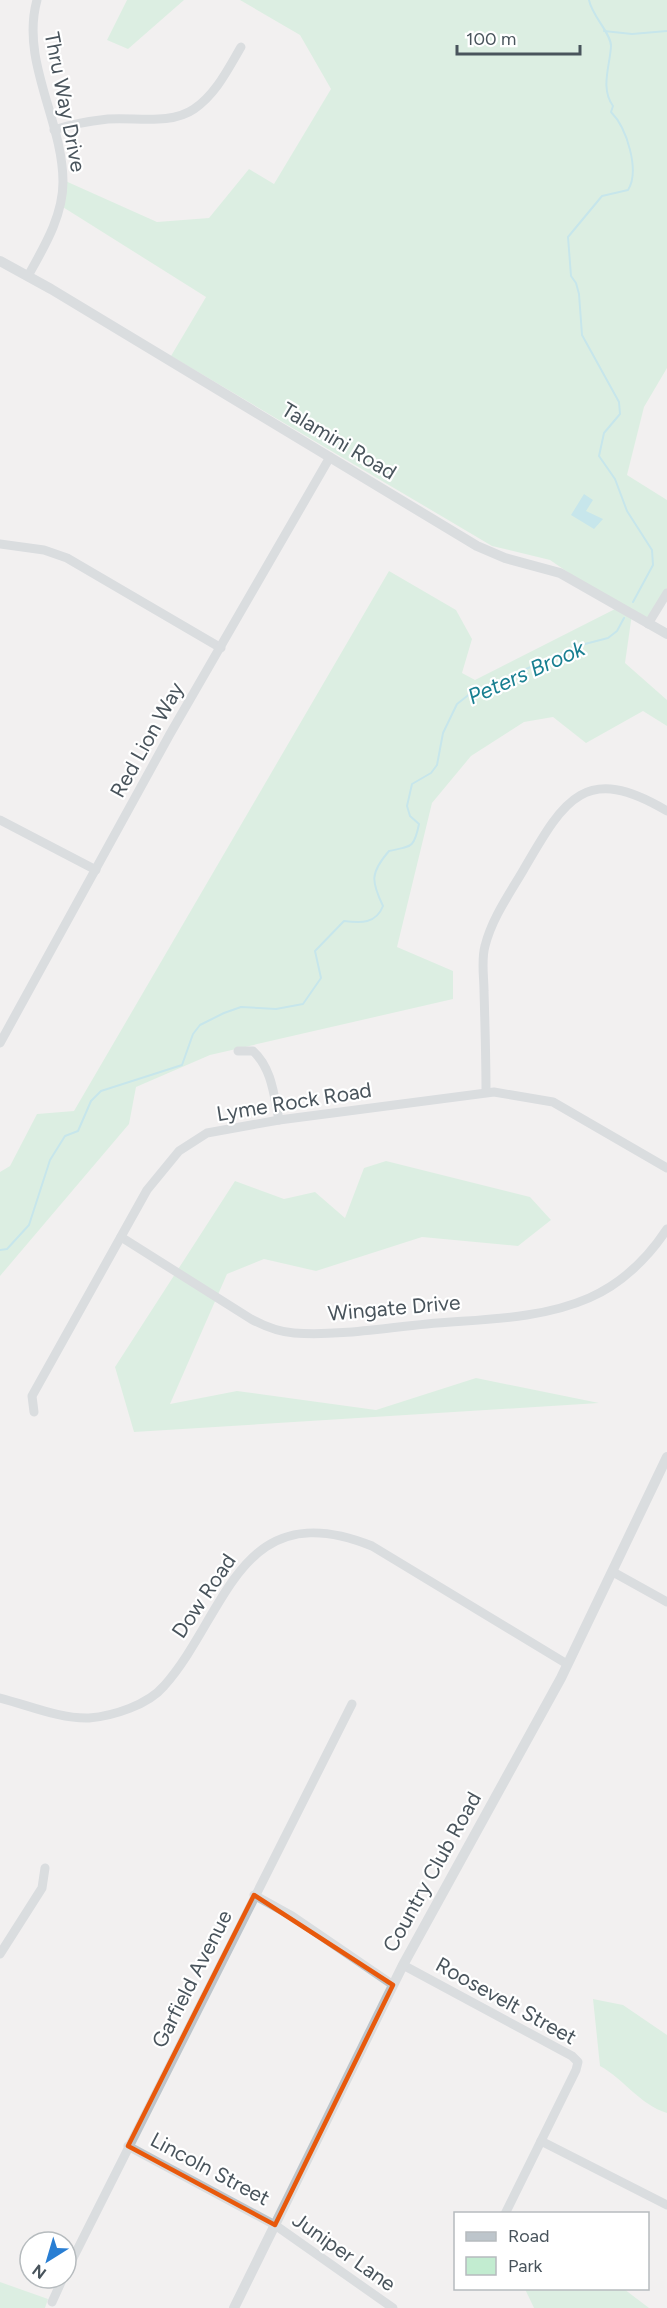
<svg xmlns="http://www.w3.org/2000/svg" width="667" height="2308" font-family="Figtree,sans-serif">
<rect width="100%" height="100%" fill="#f2f0f0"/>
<g fill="#c2ecd0">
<polygon points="127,0 184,0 128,49 107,40"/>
<polygon points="240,0 667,0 667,368 644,407 627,475 667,500 667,594 650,625 632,614 625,663 667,700 667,726 643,711 586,743 553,717 524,722 471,756 432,803 397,947 453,971 453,999 210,1055 136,1087 129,1124 0,1276 0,1172 10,1166 37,1114 74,1111 389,571 456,610 472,639 462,673 475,680 619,607 550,560 492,546 171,356 206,297 58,204 61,179 157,222 209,218 249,169 274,184 331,89 300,35"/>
<polygon points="386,1161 530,1197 551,1220 518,1246 422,1237 316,1271 264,1259 227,1274 170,1404 237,1391 376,1410 476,1378 599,1403 134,1432 115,1367 235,1181 284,1199 315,1192 345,1218 364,1168"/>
<path d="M593,1999L623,2005L667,2035V2113C640,2105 624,2079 600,2066Z"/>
<polygon points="0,2282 48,2299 45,2308 0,2308"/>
<polygon points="525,2289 624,2289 649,2308 534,2308"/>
</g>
<polygon fill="#93d9e5" points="584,494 593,500 586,511 603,519 594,529 571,515"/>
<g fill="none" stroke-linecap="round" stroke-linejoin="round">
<g stroke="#93d9e5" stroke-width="2">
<path d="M589,0C592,16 611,33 611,46C610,66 600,88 613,106L611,112C627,128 640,171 628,190L602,196L568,237L571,276L576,283L579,294L582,335L619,402L620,414L604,433L599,456L615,479L627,511L652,550L653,565L633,602"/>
<polyline points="604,31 632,34 667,31"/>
<path d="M0,1250L7,1249L29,1225L50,1160L65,1136L78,1131L91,1101L101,1091L182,1065L193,1034L200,1025L224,1013L241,1007L276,1009L303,1004L321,978L315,951L344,921C361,923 376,924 383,906C371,881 370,873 389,851C411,846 414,849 419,824L410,816L407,806L412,784L431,773L437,765L443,733L457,704L471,693L581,645L608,638L617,631L624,618"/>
</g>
<g stroke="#bdc5cb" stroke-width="9">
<path d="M54,130C72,124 90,121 108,119C136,117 171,125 194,109C216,94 228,69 241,47"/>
<path d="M28,276C44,247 63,216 63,182C63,121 20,61 37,0"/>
<polyline points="0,544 44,550 67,558 221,648"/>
<polyline points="648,624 667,593"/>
<polyline points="0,820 96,870"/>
<polyline points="0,1043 170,734 330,457"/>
<path d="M238,1051H253C272,1068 274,1096 279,1120"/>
<path d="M486,1092C486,1058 485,1025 484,991C484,977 481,960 485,946C492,918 510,893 524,869C564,800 585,762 667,811"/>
<path d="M121,1237L251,1319C264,1326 278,1332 294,1333C338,1336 383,1328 427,1324C480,1319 539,1320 589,1298C621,1284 648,1258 667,1229"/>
<polyline points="34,1412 32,1396 147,1190 179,1151 207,1133 279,1120 494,1092 553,1102 667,1168"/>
<polyline points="613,1572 667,1602"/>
<path d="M0,1698C28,1705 60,1719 89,1718C113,1716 148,1705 164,1686C227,1615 239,1492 372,1546L567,1664"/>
<polyline points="254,1895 292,1916 393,1985"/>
<polyline points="0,1954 42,1888 45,1868"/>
<polyline points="403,1965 572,2056 578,2062 576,2070 505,2214"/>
<polyline points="541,2141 667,2205"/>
<polyline points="128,2146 275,2225 393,2308"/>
<polyline points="66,2272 352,1704"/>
<polyline points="52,2302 63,2278"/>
</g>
<g stroke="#bdc5cb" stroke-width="10">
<polyline points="0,261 51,289 477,546 505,558 560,573 667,634"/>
<polyline points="234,2308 403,1965 561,1678 667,1457"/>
</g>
</g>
<path d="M0 0H667V2308H0ZM254,1895L393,1985L275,2225L128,2146Z" fill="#f2f0f0" fill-opacity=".55" fill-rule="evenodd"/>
<path fill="none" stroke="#e8590c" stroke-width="4.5" stroke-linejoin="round" d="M254,1895L393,1985L275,2225L128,2146Z"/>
<g text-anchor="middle" stroke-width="4.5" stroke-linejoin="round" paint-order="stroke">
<g font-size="21" fill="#49545c" stroke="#fff">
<text transform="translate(65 102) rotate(79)" y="7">Thru Way Drive</text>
<text transform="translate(339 441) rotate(31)" y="7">Talamini Road</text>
<text transform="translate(147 740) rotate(-61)" y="7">Red Lion Way</text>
<text transform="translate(294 1102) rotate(-9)" y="7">Lyme Rock Road</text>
<text transform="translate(394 1308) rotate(-5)" y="7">Wingate Drive</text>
<text transform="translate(204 1596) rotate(-56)" y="7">Dow Road</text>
<text transform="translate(432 1872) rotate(-61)" y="7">Country Club Road</text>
<text transform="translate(192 1979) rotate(-63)" y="7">Garfield Avenue</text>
<text transform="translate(506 2001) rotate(29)" y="7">Roosevelt Street</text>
<text transform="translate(210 2169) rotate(28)" y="7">Lincoln Street</text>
<text transform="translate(344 2252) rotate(35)" y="7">Juniper Lane</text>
</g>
<g font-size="22" font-style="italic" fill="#187f91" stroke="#fff">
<text transform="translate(526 672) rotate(-24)" y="8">Peters Brook</text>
</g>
</g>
<rect x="454" y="2212" width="195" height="78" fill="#ffffff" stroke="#b6bbbe" stroke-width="1.5"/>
<rect x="466" y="2232" width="30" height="9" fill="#bdc5cb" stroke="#b6bbbe" stroke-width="1.5"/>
<text x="508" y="2242" font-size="18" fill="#49545c">Road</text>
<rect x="466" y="2257" width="30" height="18" fill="#c2ecd0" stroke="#b6bbbe" stroke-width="1.5"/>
<text x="508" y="2272" font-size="18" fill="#49545c">Park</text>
<g transform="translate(48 2260) rotate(217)"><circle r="28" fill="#ffffff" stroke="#b6bbbe" stroke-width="1.5"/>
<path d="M0-4.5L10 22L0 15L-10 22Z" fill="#297ed3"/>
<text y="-9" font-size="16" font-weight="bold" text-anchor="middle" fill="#49545c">N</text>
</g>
<path d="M457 45v9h123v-9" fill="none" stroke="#49545c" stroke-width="3"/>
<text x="466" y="45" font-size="18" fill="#49545c" stroke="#ffffff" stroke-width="4.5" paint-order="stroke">100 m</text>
</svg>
